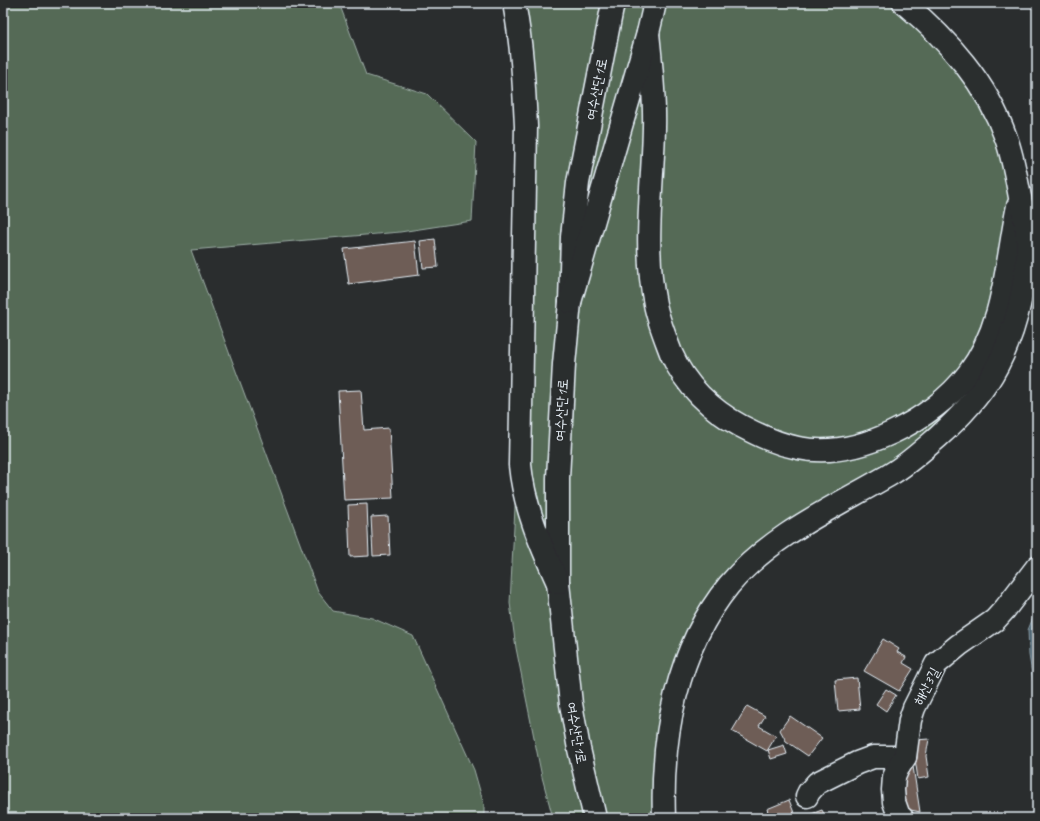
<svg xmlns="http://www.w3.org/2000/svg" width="1040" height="821" font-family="Caveat,'Poor Story',sans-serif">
<rect width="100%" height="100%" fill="#2a2d2e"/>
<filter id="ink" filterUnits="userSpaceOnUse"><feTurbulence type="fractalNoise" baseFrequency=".025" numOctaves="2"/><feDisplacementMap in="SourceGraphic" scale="8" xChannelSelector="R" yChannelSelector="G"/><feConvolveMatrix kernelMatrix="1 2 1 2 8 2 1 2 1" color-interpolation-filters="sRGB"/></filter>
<g filter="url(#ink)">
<g fill="#546a56" stroke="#9eaea7">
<polygon points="3,3 339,3 366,75 427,94 476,142 472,221 400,232 191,250 318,592 333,611 372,618 413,636 474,770 484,805 484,818 3,818"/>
<polygon points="514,3 904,3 964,63 1020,199 959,418 763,552 688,658 664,818 553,818 542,777 516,648 510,603 520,412"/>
</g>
<polygon fill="#4c6471" stroke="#8a9ca7" points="1037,608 1037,692 1033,680 1029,655 1028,630"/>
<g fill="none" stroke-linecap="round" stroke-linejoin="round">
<polyline stroke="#aab9c2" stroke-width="1" points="1037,619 1032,631 1033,655 1037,678"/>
</g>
<g fill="#6e5d57" stroke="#e8f1f8">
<polygon points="435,239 438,267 423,268 420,241"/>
<polygon points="415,241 419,275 349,284 344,249"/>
<polygon points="361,390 364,430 389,428 393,498 344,500 338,391"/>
<polygon points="367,504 369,556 350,557 348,505"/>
<polygon points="388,516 390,555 373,556 371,517"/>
<polygon points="883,639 899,649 897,652 906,657 903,663 913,669 899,691 864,671"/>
<polygon points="857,678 860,709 838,711 835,680"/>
<polygon points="886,689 896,695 886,711 876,704"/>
<polygon points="747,706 765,716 759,726 776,736 767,751 732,731"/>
<polygon points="790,716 822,738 808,756 786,741 780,730"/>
<polygon points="929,739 926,756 929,777 918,779 914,752 916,740"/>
<polygon points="784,745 787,754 771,759 768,750"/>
<polygon points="912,760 920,812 906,809 900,775"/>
<polygon points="789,800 796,818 770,818 767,809"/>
<polygon points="822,810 826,818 801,818"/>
</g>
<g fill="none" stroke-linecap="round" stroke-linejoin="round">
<g stroke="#e8f1f8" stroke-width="25">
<g id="minor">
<polyline points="807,796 809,792 817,783 857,763 873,757 905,757"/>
<polyline points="595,818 579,749 571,704 558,583 558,478 564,364 570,302 572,237 578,183 613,3"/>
<polyline points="902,818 899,816 894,802 893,790 894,777 898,768 905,757 910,720 914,708 936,664 959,645 995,620 1005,609 1037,567"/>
</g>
</g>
<g stroke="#e8f1f8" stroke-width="25">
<g id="highway">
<path d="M514,3C522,44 524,85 526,126L520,465C524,507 541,545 558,583"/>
<path d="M648,33C651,64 655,96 654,127C653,186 643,246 655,304C658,320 665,337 671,353C685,385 711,410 741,426C760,436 777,444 798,448C857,460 933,420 968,374C1005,326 1006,262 1018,206"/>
<polyline points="570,302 648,33 655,3"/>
<path d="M664,818C661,737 676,650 729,585C772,534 835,507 891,474C908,464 923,450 938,437C985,395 1008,359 1021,297C1025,277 1029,257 1027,237C1026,223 1022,210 1020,197C1016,177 1013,157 1006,138C987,83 948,40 904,3"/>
</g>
</g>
<use href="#minor" stroke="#2a2d2e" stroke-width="22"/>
<use href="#highway" stroke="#2a2d2e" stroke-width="22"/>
</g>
</g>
<g text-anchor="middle" stroke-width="3.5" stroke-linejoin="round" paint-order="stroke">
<g font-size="14" fill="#e8f1f8" stroke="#2a2d2e">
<text transform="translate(596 89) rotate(-79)" y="5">여수산단1로</text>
<text transform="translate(561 410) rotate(-87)" y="5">여수산단1로</text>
<text transform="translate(926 686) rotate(-62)" y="5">해산3길</text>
<text transform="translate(577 733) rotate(80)" y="5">여수산단1로</text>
</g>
</g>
<rect width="1040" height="821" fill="none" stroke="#2a2d2e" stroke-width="16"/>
<rect x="8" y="8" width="1024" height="805" fill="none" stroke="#e8f1f8" stroke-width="1.5" filter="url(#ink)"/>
</svg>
